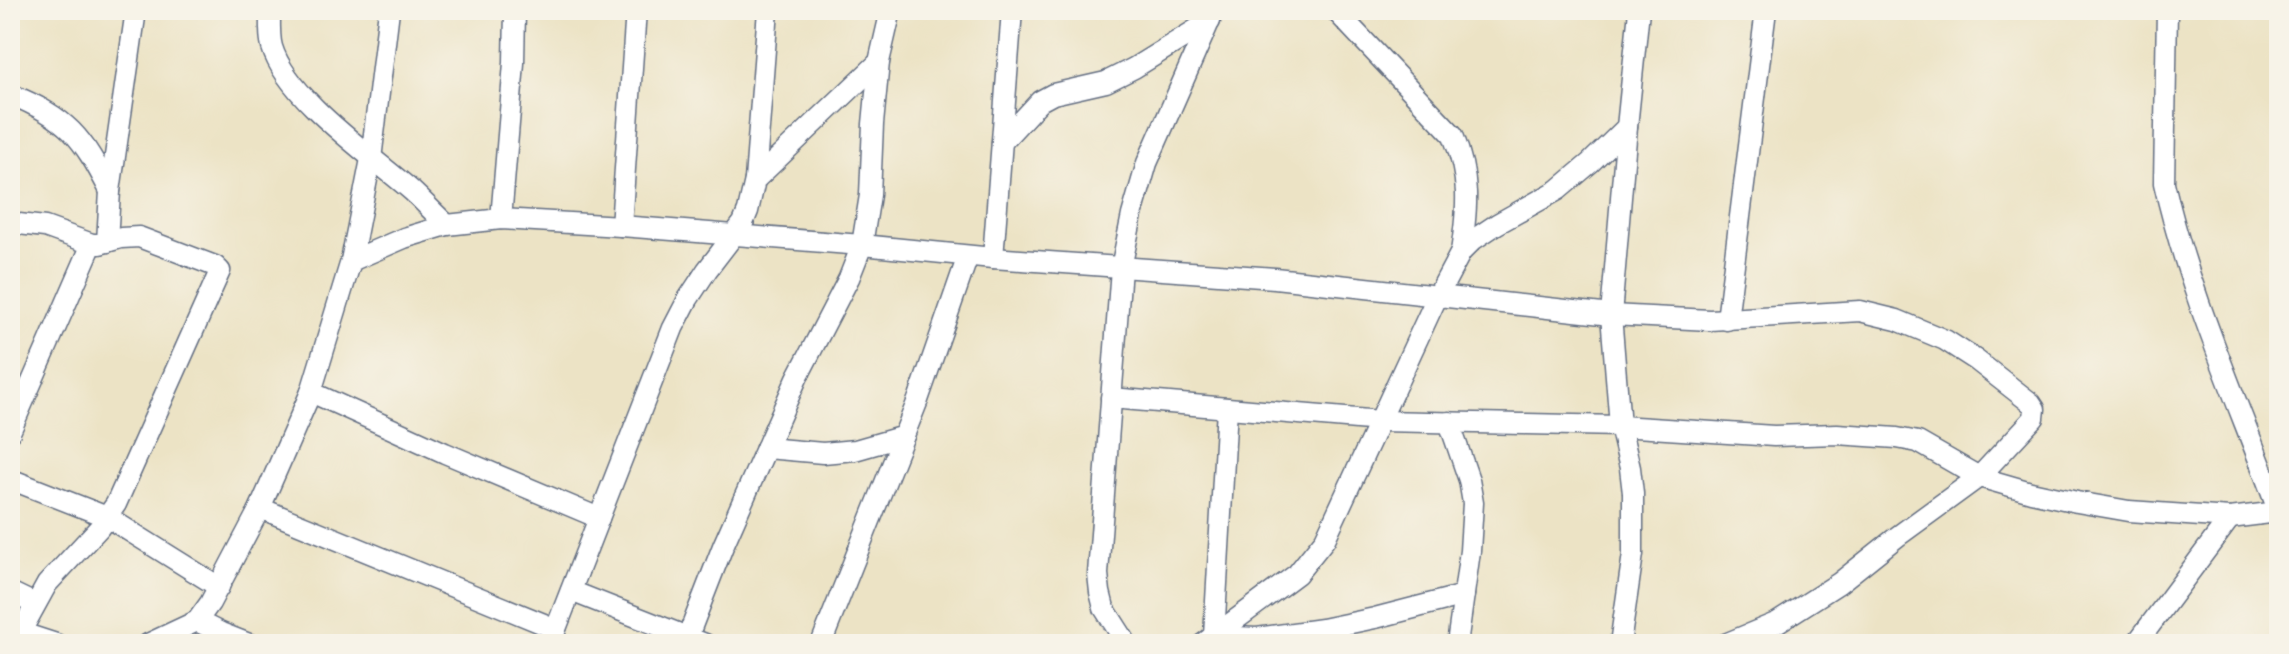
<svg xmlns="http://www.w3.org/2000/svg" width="2289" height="654" font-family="Mali,sans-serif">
<rect width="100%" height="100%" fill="#f7f3e8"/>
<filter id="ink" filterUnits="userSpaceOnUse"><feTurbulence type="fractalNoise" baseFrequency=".0125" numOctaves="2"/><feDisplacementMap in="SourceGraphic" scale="16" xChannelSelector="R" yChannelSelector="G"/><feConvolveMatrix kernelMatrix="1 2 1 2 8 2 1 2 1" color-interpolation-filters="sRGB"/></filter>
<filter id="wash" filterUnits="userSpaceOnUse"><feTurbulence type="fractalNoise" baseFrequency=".006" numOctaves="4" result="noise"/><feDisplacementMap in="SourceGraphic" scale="32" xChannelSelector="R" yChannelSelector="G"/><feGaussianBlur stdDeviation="1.8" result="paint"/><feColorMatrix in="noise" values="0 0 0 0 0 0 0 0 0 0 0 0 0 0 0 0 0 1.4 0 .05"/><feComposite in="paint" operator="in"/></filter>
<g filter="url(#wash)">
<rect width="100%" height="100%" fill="#ece3c5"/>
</g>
<g filter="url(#ink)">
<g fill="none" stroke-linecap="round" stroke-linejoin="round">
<g stroke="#646e82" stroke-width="23">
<g id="street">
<path d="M270,10C270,21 269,36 272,47C287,98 372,156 412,191C424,202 435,214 447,225"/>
<path d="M1335,10L1453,135C1470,178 1468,206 1461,252"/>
<path d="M2167,10L2164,183C2190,297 2239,404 2279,513"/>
<path d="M10,94C68,118 82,136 110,191"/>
<polyline points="1002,142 1040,101 1053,94 1106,82 1134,68 1210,21"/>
<polyline points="755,180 879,62"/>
<polyline points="501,219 514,63 515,10"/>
<polyline points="10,223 45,227 92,244 100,244 121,238 139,237 215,266 220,271 116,504 99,528 47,584 14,644"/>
<polyline points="621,226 636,10"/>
<polyline points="107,242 110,191 136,10"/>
<polyline points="993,258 1012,10"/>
<polyline points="351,261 404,238 447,225 501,219 621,226 862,245 993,258 1275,278 1611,315 1710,320 1860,311 1897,320 1945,340 1976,360 2031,403 2035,409 2034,418 1979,477 1898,536 1839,583 1778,622 1725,644"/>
<polyline points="1727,320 1766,10"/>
<polyline points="311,392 445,453 599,518"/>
<polyline points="1111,398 1380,421 1620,426 1774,436 1837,434 1897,438 1918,442 1979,477 2031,492 2077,502 2129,511 2230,518 2278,512"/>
<polyline points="1227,408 1214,636 1257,638 1322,629 1375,618 1464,595"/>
<polyline points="1449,422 1469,480 1473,503 1470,551 1457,644"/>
<polyline points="10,432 92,244"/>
<polyline points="766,448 823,453 855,450 904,436"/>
<polyline points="10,479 107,517 219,587"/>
<polyline points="260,508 556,629"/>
<polyline points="571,591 705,644"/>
<polyline points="10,592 35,604"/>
<polyline points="197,621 221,633 249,644"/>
<polyline points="19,632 56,644"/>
<polyline points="148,644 197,621 210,603 260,508 311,392 351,261 371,159 389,10"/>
<polyline points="550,644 673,328 688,299 707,270 743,223 748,211 755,180 768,10"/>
<polyline points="685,644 723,546 797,378 849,278 862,245 870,195 873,124 879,62 891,10"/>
<polyline points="821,644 918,400 968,256"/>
<polyline points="1127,644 1104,608 1100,592 1098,574 1121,268 1132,215 1147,163 1209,22 1212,10"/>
<polyline points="1203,644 1297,574 1325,539 1437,297 1461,252 1473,240 1497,224 1558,190 1590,163 1627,127"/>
<polyline points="1620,644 1633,554 1633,493 1630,468 1620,426 1611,315 1627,127 1639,10"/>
<polyline points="2136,644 2230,518"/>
</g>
</g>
<use href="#street" stroke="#fff" stroke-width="20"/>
</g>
</g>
<rect width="2289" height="654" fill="none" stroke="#f7f3e8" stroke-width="40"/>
</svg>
